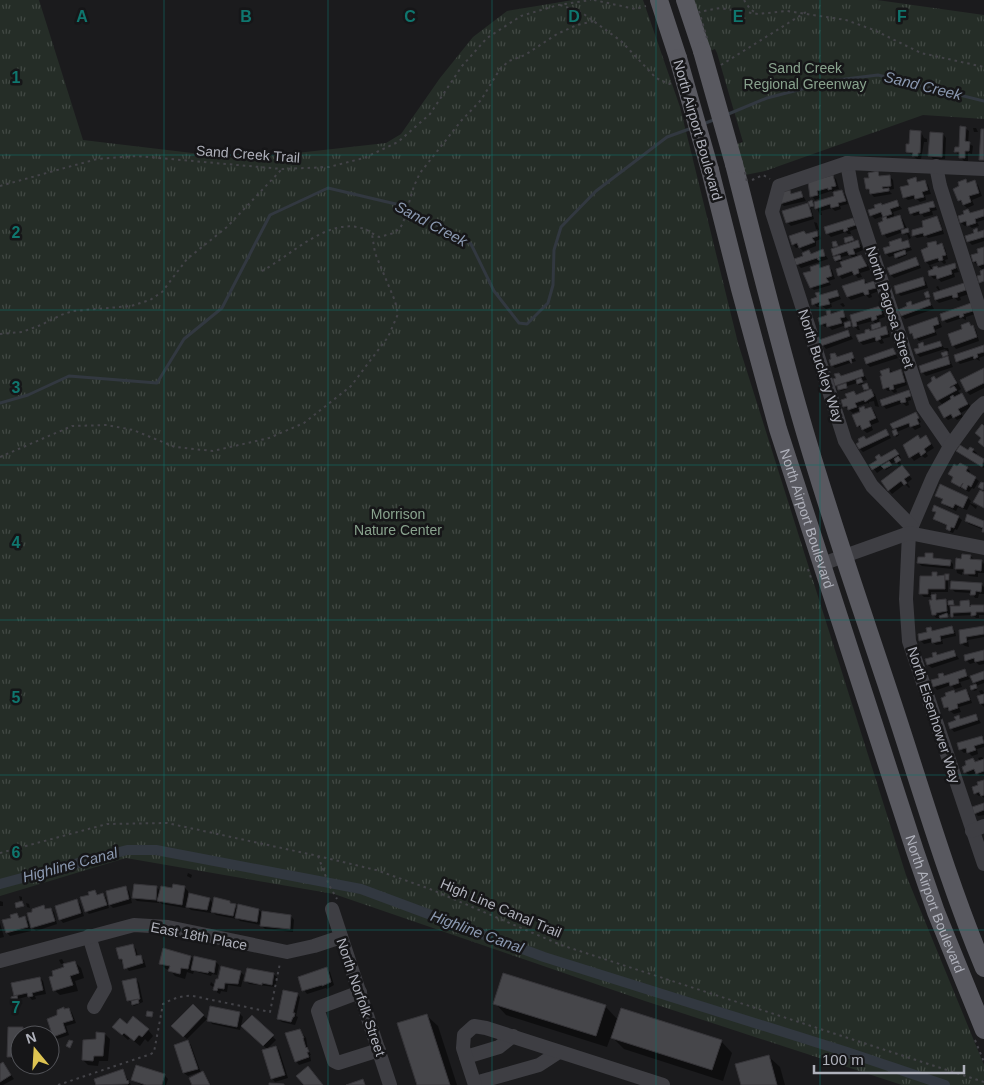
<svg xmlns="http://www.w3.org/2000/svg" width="984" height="1085" font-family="Arial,sans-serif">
<defs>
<pattern id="park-tufts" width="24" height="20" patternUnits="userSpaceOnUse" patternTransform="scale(1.25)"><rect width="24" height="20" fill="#252d27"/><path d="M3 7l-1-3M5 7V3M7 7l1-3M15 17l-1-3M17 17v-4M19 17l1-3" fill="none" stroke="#424944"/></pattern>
</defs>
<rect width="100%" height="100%" fill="#1b1b1d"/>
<g fill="url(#park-tufts)">
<polygon points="0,0 39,0 83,140 243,159 386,143 401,134 440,78 473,37 507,11 573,0 643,0 680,107 738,343 906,875 984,1065 984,1085 902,1085 645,1001 334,894 126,858 0,896"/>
<polygon points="694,0 877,0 984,15 984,119 923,115 765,171 745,175 737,144 743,142 717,53 715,49 710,51"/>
</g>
<g fill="#0007" fill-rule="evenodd">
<polygon points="965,128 969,131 968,143 973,146 972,154 968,153 968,161 964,161 956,152 960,148"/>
<polygon points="973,128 976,128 978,132 974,132"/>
<polygon points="921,132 924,138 927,139 927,142 924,142 921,159 917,159 907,151"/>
<polygon points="943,134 946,138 945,159 933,159 930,155"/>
<polygon points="878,173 881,176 889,176 893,180 894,189 888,190 892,194 874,197 867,189"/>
<polygon points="833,176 836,179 839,189 834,190 834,192 831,191 819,195 820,198 815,200 812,196 809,183"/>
<polygon points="915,179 919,182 925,181 928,185 931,194 925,195 926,200 920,202 916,198 908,200 904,197"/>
<polygon points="966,181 969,184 974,182 978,185 982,196 972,200 974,205 967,208 959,200"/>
<polygon points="841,191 845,195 848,204 840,206 841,209 835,211 832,208 821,211 822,215 820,215 816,206 811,208 810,202 813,203 836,197"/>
<polygon points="789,192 792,195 801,192 806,201 784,206 781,203"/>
<polygon points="897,202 902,209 893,212 895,218 900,216 903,220 911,238 909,239 907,234 905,235 903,232 887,238 884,234 883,216 875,219 871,215 883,206"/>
<polygon points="933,202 937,210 932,211 933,215 924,217 922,214 914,216 911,213"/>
<polygon points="807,204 811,208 814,219 791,226 788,223 784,211"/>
<polygon points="984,210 984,220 977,222 979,226 972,228 968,225 965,226 961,223 968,211 971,214"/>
<polygon points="937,218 940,221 944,234 928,238 926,236 917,238 913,235"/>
<polygon points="853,219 858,228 850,231 851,234 848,234 846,232 831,237 828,234"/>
<polygon points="814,222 817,223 819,230 816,229"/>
<polygon points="977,230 980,232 984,231 984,241 972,245 968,241 976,234"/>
<polygon points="804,232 807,235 816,232 820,236 821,239 816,241 816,246 803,251 799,247 796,248 793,244"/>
<path d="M853,238L855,243L858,242L861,245L863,250L856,253L858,258L861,257L868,265L870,270L860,273L862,277L858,278L855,274L842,279L839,275L844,268L841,261L837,262L836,261L837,257L834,255L836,248L834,247L836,242L838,248L849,245L846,242ZM850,255L854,259L842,263L841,257Z"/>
<polygon points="901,240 904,243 907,242 912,250 906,252 907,255 898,259 896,255 889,257 886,253"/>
<polygon points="935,242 945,248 948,259 945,260 946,263 944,264 941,261 930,265 933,269 937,268 938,269 954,264 959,272 954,273 955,277 941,282 938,278 934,279 931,276 929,272 932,271 929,266 930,266 926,262 930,248"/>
<polygon points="984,249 984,271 974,262"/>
<polygon points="823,251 828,259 801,268 797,264 809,252 812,255"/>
<polygon points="916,259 921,268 894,278 891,275 889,269"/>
<polygon points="818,266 821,269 828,266 832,270 835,279 828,281 831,285 814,290 811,287 812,272"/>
<polygon points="923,278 926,282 928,288 901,296 897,293"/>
<polygon points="863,280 867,283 874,283 879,291 871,294 872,297 869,298 866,295 851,300 848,297"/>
<polygon points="964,285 969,294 960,297 961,300 958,301 955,298 939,303 936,300 940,292 936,287 938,286 941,292"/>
<polygon points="837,291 841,299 831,303 832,307 826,309 822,306 817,307 814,304 819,293 822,296"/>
<polygon points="929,300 934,309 905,319 902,316 909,307 910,302 913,305"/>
<polygon points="843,303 845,306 843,307 840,304"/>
<polygon points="970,305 975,314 966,317 966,320 962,318 947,323 943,320"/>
<polygon points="879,307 883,311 885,317 879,319 882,329 885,328 889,331 890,337 882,339 884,343 881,344 878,341 863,345 860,342 871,332 875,331 873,329 877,325 873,321 858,325 860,330 858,330 855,327 852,316"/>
<polygon points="829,311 833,315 843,312 848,320 843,322 844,324 849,323 851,327 848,328 846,325 832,330 828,326 825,327 821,324 829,316"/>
<polygon points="936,318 940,322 942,327 935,330 937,335 919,341 911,333"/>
<polygon points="969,323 976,330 979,341 956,349 953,345"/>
<polygon points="848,331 853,339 826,349 823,345"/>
<polygon points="940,342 944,348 948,348 949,351 947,352 945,349 920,357 917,354 923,344 926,347"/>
<polygon points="984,346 984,356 979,358 980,361 976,359 960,364 957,361"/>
<polygon points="893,349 898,358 870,367 867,364"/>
<polygon points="946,352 953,367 926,376 923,373 920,367 945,358 944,357"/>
<polygon points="851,353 856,361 835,368 832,365 835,354 838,358"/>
<polygon points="889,369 893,373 900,371 904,374 907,385 896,389 897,392 894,393 891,390 888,391 884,388"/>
<polygon points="984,369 984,388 970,395 967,392"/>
<polygon points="862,371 867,380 862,381 864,386 868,386 870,391 875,394 879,407 875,406 874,401 869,402 869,404 868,403 858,406 859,409 863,407 866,410 871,408 874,411 879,422 871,425 873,430 867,433 858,426 862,412 861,410 853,413 844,406 854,392 857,396 867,392 865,390 863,384 859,385 857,383 847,386 847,389 841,391 836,385 839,374 842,377"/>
<polygon points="950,373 955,378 961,389 958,391 965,398 971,407 961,413 963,417 957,420 954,417 948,420 945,417 943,405 938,400 934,382"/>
<polygon points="909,392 911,394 909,394 911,400 908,401 909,405 906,406 903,403 886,409 883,405"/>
<polygon points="916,414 921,422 919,423 921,427 915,430 911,426 897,432 899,435 896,437 896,430 892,424"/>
<polygon points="886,430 891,438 863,452 860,449 858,444"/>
<polygon points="918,436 921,440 929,440 934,448 926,453 928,456 925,458 922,456 914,461 906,450"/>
<polygon points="973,450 977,453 975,455 984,461 984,468 958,451"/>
<polygon points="898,453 901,458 899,459 902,467 912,479 907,483 910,487 909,488 905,484 892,494 882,481 900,468 896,461 891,464 892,466 886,470 884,468 877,473 871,465 882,459"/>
<polygon points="967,468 970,471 969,474 979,481 974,489 972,488 969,492 956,485 952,482 953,477 950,474"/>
<polygon points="937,495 968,498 971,501 970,503 977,506 976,509 970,504 967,510 958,507 956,511 946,506 943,503 944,500"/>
<polygon points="933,510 958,517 962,520 957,530 955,529 953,533 950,532 947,528 948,526 938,522 934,518 936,513"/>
<polygon points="966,521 984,522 984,530 969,524"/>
<polygon points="932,555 936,560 950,561 953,564 953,569 922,566 918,563"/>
<polygon points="970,556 974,559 982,561 984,564 984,573 978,573 978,577 969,576 966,572 962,572 962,575 957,573 956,568 963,560"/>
<polygon points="936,573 940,577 949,575 950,577 950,581 948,581 948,592 931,592 931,596 935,595 939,601 945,600 950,604 953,602 954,607 961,607 968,602 972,606 984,606 984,615 979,615 979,618 976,618 973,615 954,616 950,611 950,614 939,616 939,618 936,618 932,613 930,601 933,601 933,597 924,597 921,594"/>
<polygon points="981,584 984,587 984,594 979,594 978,598 975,598 972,593 955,592 952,589"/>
<polygon points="984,627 984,637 968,640 969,647 965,646 961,643 960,631"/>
<polygon points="952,628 955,631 956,636 942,639 943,644 936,645 933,642 924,644 920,640 930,629 933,632"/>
<polygon points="954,651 959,659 932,668 928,665 927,660 934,658 936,653 939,656"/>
<polygon points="984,651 984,664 979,665 976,662 970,664 966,660"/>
<polygon points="964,671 970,679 960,682 962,687 955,689 951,685 937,690 934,686 943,674 945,677"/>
<polygon points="984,673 984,683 976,686 977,690 974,691 971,687 977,685 974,682"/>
<polygon points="982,690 984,693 984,707 981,704 982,696 979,691"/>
<polygon points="966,691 969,694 972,703 959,707 961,712 954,714 945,707 956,694"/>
<polygon points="976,715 981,723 954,732 951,728 957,721 958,717 961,720"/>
<polygon points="982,737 984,739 984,747 977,749 978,754 972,756 968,752 964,753 960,749"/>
<polygon points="982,757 984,760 984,775 980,776 977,773 969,775 965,772 973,760 976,763 981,762 978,758"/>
<polygon points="984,781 984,798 981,795 979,796 975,793"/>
<polygon points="984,804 984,815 978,816 975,813"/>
<polygon points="188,873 192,875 191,878 187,876"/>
<polygon points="156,887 161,891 185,888 188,891 188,894 209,899 214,904 230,902 238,909 259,910 263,914 291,916 294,920 293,932 265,929 261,925 240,921 237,918 237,919 216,915 211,910 211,913 191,910 186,905 185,908 162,904 159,901 159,903 137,901 134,898"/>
<polygon points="126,888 129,891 132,903 113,908 109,904"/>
<polygon points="95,891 99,896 103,894 106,898 109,908 89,914 86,911 91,895"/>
<polygon points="19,896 22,897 22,901 20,900"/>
<polygon points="76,900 80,904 84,916 63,923 60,919"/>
<polygon points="0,901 3,902 3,906 0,906"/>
<polygon points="26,903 29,904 30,908 27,907"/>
<polygon points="44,907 47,910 51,909 54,912 57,924 36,931 29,924 31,931 10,936 7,933 3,921 12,919 17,915 21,919 25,918 31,924"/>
<polygon points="0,923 4,937 0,938"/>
<polygon points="133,946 136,949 138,957 141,957 144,960 146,967 129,971 120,959"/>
<polygon points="164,950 191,957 194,961 195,958 216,962 219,965 217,975 212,974 211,976 194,971 193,974 187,972 185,979 175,976 170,970 166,969 160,963"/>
<polygon points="62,959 64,963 61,964 59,960"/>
<polygon points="75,962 81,968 84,978 75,981 78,991 60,995 54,990"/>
<polygon points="326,969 330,972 334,985 327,989 326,988 307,994 304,990"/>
<polygon points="240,972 244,975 241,987 228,985 227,992 221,991 220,994 218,993 214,990 215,988 210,985 211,982 215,986"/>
<polygon points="273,974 277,977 275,987 249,984 246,981"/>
<polygon points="40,978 43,981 46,994 35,996 36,999 32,1000 29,996 18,999 19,1003 13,1003 12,998 17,997 15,995"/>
<polygon points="136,979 139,983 143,1002 134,1006 129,1001"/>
<polygon points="297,994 300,997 296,1016 298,1017 295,1025 282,1022 278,1019"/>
<polygon points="495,1003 605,1006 618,1020 721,1041 732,1053 723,1081 624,1049 611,1036 607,1047 506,1015"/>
<polygon points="193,1006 207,1019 187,1039 173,1026"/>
<polygon points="69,1009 72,1013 76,1023 66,1026 69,1035 57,1039 54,1036"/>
<polygon points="239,1013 243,1017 240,1030 212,1024 209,1020"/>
<polygon points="426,1015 438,1026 457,1085 418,1085"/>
<polygon points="252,1016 276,1040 267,1049 243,1026"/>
<polygon points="127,1025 145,1026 153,1036 148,1042 145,1039 140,1046 130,1038 128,1040 114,1027"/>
<polygon points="22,1028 28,1035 20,1035 20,1062 14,1061 8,1056"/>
<polygon points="299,1030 306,1038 308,1050 311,1055 310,1055 311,1061 299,1065 296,1061"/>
<polygon points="105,1034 110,1039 108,1061 99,1061 98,1066 88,1065 83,1060 97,1041"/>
<polygon points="188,1041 191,1045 201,1073 202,1072 206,1076 211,1085 194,1085 199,1072 188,1076 184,1073"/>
<polygon points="275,1047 279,1050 288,1078 275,1082 272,1078"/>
<polygon points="768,1056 780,1067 785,1085 742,1085"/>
<polygon points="3,1064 14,1079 3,1085 0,1085 0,1066"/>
<polygon points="123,1071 131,1085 97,1085 96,1080"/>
<polygon points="164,1075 168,1079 166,1085 141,1085 133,1080"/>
</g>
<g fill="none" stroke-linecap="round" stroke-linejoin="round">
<g stroke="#323840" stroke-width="3">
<polyline points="726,115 767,98 837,80 878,75 984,101"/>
<polyline points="703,124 716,119"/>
<polyline points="0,403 28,395 69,376 157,383 184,339 222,308 270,215 328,188 400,205 471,244 494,291 519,323 527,324 548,303 553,285 554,250 561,227 596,191 667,137 692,128"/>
</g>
<polyline stroke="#323840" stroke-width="10" points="0,884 127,850 156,850 361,889 544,957 847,1052 945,1085"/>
</g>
<g fill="#46464a" stroke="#363539">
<polygon points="960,126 966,127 965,141 970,142 969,151 965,151 965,158 959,158 959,152 954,152 955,147 959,147"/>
<polygon points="981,129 984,129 984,160 979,160"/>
<polygon points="910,130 921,131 920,153 918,153 918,156 912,156 913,153 906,152 906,144 909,144"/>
<polygon points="930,132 943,133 942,157 928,156"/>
<polygon points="878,171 879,176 890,175 891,186 882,187 883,189 889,188 889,191 870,194 869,189 866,189 864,178 869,178 868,173"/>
<polygon points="833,175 836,186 831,187 832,189 828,190 828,188 817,191 818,195 810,197 808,182"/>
<polygon points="916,177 917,182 925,180 928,190 922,192 924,197 915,199 914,195 903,198 900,187 909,185 907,180"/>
<polygon points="966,179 967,183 975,180 979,193 969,196 971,202 963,205 961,200 958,201 953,189 959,186 958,182"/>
<polygon points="790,190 791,194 801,191 803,197 780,204 779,193"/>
<polygon points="842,190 846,201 838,203 839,206 831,208 830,204 815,209 814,202 834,196 833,192"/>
<polygon points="812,200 814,206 810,207 808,202"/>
<polygon points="897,200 899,206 890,209 892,214 883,217 881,212 870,216 868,210 875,208 874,205 881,203 882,205"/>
<polygon points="933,201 935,207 929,208 930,211 920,214 919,211 910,214 908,208"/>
<polygon points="808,203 812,216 786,223 782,211"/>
<polygon points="968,209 970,213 984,209 984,216 975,219 976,223 967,226 966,221 960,223 958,216 964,214 963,211"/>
<polygon points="900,215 904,228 882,235 878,223 883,221 882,218 886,216 887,219"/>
<polygon points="937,216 942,230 924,236 923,233 912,236 912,230 923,227 922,221"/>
<polygon points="853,218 856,225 847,228 848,230 844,232 843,229 826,234 824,227"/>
<polygon points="908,228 909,232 902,234 901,230"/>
<polygon points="977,228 978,232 984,230 984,237 967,242 965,236 974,233 973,230"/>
<polygon points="804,231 806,234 817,231 818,236 812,238 815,242 799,248 797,243 792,245 789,236"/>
<polygon points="852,236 854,240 845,243 844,238"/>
<polygon points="901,238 902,242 908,240 910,247 885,254 883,248 890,246 889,242"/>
<polygon points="858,240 860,247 853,249 855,254 849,255 847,251 833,256 831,249"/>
<polygon points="836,241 838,246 833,247 832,242"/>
<polygon points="936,241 937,245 942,243 946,255 942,256 943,260 939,261 938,258 925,262 921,250 928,247 927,243"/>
<polygon points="984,247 984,264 978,266 976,261 973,262 971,255 978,253 977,249"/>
<polygon points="823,249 825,256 819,257 820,260 818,260 817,258 796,265 794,259 803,256 802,253 809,250 811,254"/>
<polygon points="905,250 906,254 895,258 894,254"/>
<polygon points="840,255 841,259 835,261 833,257"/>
<polygon points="861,255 867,266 858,269 859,273 854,275 852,271 838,276 836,269 842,267 840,262"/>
<polygon points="916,257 919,265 890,275 887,268"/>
<polygon points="955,263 956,268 951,270 952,274 937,279 936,275 929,276 928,271 933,269 933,267 937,266 938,268"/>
<polygon points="819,264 820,268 829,265 832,276 826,278 829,282 810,288 803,273 811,271 810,267"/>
<polygon points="984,269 984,281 979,283 977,276 981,275 980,271"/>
<polygon points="923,277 925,285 896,294 894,286"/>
<polygon points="864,279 865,284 874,281 876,288 868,290 869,294 865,295 863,292 847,297 842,286"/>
<polygon points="964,283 966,290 957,293 958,297 953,298 952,295 935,300 933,293"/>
<polygon points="837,290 839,296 828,299 830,304 821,306 819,306 820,302 812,305 811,299 817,297 815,293 819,292 820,295"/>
<polygon points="928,291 930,297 926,298 924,293"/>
<polygon points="929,299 931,305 901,316 898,310 907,306 906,303 911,301 912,305"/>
<polygon points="971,303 973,311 963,314 964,316 960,318 959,315 942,321 940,314"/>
<polygon points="880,306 882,314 876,316 877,319 872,321 871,317 856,322 857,326 853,327 850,315"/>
<polygon points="830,310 831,314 843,310 845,317 840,318 842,323 827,327 826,323 820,325 818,318 827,315 826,311"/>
<polygon points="937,317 939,324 933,326 935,332 914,339 912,333 910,334 908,327"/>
<polygon points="850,321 851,326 845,328 844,323"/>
<polygon points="880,322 881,327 872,330 871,325"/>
<polygon points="969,322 971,326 973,325 977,337 952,346 948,334 962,329 961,325"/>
<polygon points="886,326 888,334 880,336 881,339 876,341 875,337 859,342 856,335 865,333 865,330 869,329 870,331"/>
<polygon points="848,330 850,336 821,346 819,340"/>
<polygon points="940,341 942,346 916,354 914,349 919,348 918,344 923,342 924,346"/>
<polygon points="984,345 984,352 977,354 978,357 974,359 973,356 956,362 954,355"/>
<polygon points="893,348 896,354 866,364 864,358"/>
<polygon points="947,351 948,355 943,357 941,353"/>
<polygon points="852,352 854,358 851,359 852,363 851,363 849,360 831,366 829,360 831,359 830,354 835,353 837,357"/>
<polygon points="948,356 950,364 921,373 919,366"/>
<polygon points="889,368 890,373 901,369 905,382 893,385 894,389 890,390 889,387 883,389 880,376 882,376 880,371"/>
<polygon points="984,368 984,383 966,392 960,380"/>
<polygon points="862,369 864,376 835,386 833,379 836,378 834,374 839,373 841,376"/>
<polygon points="950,371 957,383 950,387 950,388 954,386 957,390 937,401 927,385 932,381 931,378 934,376 936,379"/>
<polygon points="861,378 863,382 857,384 856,380"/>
<polygon points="846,383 847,388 838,390 837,386"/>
<polygon points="867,383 869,389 864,390 862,385"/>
<polygon points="871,389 874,396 865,402 864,400 855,403 857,407 848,410 847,406 843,407 841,400 847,398 845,394 854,391 856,395"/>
<polygon points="909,390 911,396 905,398 906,402 901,403 900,400 882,406 880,400"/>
<polygon points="962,393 968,404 958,409 961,414 953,418 951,414 944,418 938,407 951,399 950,397 953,395 954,397"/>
<polygon points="864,406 865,409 871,407 876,418 869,421 871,426 862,430 860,425 857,427 852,415 860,412 859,408"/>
<polygon points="916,412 919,418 917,419 919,424 910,427 909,423 893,429 890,424"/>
<polygon points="982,424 984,426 984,447 978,442 981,438 975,433"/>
<polygon points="886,429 889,435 859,449 856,444 859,442 858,439 864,436 866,439"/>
<polygon points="896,429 898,434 894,436 892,431"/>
<polygon points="918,435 920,439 926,435 931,444 924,449 926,452 921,456 919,452 909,458 903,445"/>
<polygon points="960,445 968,450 970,447 974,449 972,452 984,459 982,467 956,451"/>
<polygon points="895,449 899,454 872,470 869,465 877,460 875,457 879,454 881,457"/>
<polygon points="898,456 901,460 896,463 894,459"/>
<polygon points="889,461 892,465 884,469 881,466"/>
<polygon points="960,463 968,467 966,471 976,477 971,487 968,485 966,490 961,487 963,483 960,487 951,482 953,477 948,474 954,464 957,466"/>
<polygon points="902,465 910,475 904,479 907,483 904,485 901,481 888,491 881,481"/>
<polygon points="981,482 984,483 983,490 978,487"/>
<polygon points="940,484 968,497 963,508 955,504 953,508 941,503 943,499 935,496"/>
<polygon points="980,490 984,492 984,508 973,502"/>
<polygon points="934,505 959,516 954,528 951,527 950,531 946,529 947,525 933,519 936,512 932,511"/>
<polygon points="967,514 984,521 984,532 982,532 983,528 965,521"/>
<polygon points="925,553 933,553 933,558 951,560 950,566 917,563 918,557 925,557"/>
<polygon points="962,554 971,555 970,559 982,560 981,571 975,570 975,574 964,574 964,569 955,569 956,558 961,559"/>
<polygon points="932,572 937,572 937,576 945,575 945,589 928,589 928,594 919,594 920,576 932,576"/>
<rect x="945" y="574" width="4" height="6"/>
<polygon points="951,581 982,583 981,592 976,591 975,595 970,595 971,590 950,589"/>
<polygon points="936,594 936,600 946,599 947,611 936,613 936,615 932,615 929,600 932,600 931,595"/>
<polygon points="953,600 954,605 948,605 948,601"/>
<polygon points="969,600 970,607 971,605 984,605 984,612 976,612 976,615 971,616 971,612 953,613 953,617 951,617 950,606 960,606 960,601"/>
<polygon points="947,613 948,617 940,618 939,616"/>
<polygon points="952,626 954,633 940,636 941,641 932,643 931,638 919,641 918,634 927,632 926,628 931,627 932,631"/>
<polygon points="984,626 984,634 966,637 967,642 960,644 959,630"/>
<polygon points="954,650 956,656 927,665 925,659 933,657 932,653 936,652 937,655"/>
<polygon points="984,650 984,660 975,662 974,658 965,661 964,655"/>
<polygon points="965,669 967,676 958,679 959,683 950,686 949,682 933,687 931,680 939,678 938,674 943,673 944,676"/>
<polygon points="984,671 984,679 973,683 970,676"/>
<polygon points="976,684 977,688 971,690 970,686"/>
<polygon points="966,689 970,700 957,704 958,708 949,711 948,707 944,708 941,698 946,696 945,693 954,690 955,693"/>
<polygon points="984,694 984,703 980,704 977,696"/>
<polygon points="976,714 978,720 950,729 948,723 956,720 954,717 959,715 960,719"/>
<polygon points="982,736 984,743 974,746 976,750 967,753 966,748 959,750 957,743"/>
<polygon points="973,758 975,762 984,759 984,771 976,774 974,769 964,773 962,767 966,765 965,761"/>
<polygon points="984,780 984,795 981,796 979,792 974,794 972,787 978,785 977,782"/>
<polygon points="984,803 984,810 974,814 972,807"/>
<polygon points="134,884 157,886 156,900 132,898"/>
<polygon points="173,884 185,886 182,905 157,901 161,886 172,888"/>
<polygon points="126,886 129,899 109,905 106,891"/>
<polygon points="95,890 97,895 103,893 107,905 85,912 80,897 89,895 88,892"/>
<polygon points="189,893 210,898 207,910 186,907"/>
<polygon points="214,897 230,901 230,903 236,904 233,916 211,912"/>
<polygon points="77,899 81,913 59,920 55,906"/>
<polygon points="22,901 24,906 16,908 15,903"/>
<polygon points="238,904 259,909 257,922 235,918"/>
<polygon points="44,905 45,909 51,908 55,921 31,928 27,913 32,912 32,909"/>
<polygon points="262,911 291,915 290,929 260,926"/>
<polygon points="17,913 19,918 25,916 28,927 6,933 2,920 11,918 10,915"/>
<polygon points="133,944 136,956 141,955 143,963 124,969 122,959 119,959 116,948"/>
<polygon points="163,948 191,956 188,969 181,968 180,974 168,971 170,966 159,964"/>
<polygon points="194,956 216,961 214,973 209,971 208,973 191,970"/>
<polygon points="75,961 79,973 70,976 73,985 53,991 49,977 53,976 52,971 64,967 63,964"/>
<polygon points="221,966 241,971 238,984 225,983 224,989 218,988 217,991 213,990 216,979 218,979"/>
<polygon points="327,967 331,982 322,986 322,985 302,991 298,977"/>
<polygon points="247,968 274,973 272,985 262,983 262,985 244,981"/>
<polygon points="503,973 606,1005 596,1036 493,1004"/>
<polygon points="40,977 43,990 32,993 33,996 28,997 27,993 14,996 11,983"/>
<polygon points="136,978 140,999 127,1001 122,981"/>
<polygon points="283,990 298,993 293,1013 295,1013 294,1017 293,1017 291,1022 277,1019"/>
<polygon points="17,995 18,1002 12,1003 11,997"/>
<polygon points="138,999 139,1003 132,1005 131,1001"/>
<polygon points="193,1004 204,1015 183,1037 171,1026"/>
<polygon points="210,1006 240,1012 237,1027 207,1021"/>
<polygon points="64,1007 64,1009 69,1008 73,1020 63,1023 66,1032 53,1037 47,1019 57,1015 57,1010"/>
<polygon points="621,1008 722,1040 712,1070 611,1038"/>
<polygon points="147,1011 153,1012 152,1017 146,1016"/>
<polygon points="427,1014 450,1085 417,1085 397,1023"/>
<polygon points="252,1015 274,1035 263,1046 241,1026"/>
<polygon points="133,1016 149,1029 142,1037 139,1035 134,1041 124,1033 122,1035 112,1027 120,1018 127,1024"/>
<polygon points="8,1027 23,1027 23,1035 20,1035 20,1057 7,1057"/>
<polygon points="300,1029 304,1038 303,1038 306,1048 307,1047 309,1052 307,1052 309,1057 295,1062 285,1033"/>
<polygon points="96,1032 105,1033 103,1056 94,1056 93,1061 82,1060 83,1040 96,1039"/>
<polygon points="69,1040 73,1041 70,1048 66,1046"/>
<polygon points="188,1040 198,1069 183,1073 174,1045"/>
<polygon points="276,1046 285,1075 271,1079 262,1050"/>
<polygon points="769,1055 777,1085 741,1085 735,1064"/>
<polygon points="3,1062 11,1075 0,1082 0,1064"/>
<polygon points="136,1065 165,1074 162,1085 146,1085 131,1080"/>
<polygon points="308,1066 323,1085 304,1085 296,1076"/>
<polygon points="123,1069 127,1081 128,1080 129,1083 128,1084 96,1085 94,1079"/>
<polygon points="203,1071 210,1085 192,1085 189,1078"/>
<polygon points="363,1079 365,1085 346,1085"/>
<polygon points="269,1083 284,1084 284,1085 269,1085"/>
</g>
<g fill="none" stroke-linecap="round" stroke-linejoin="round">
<g stroke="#434348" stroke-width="2" stroke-dasharray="2.5 4" stroke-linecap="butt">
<polyline points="594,0 635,9 646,6"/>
<polyline points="744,0 750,9 756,13"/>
<polyline points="560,5 581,12 621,41 656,78 669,84 672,83"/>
<polyline points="704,11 720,8 758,14 787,11 846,20 874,30 921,53 984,67"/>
<polyline points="721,65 806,12"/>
<polyline points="752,180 763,175 770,179"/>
<polyline points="0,186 97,159 137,156 282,169 329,167 364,158 398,142 430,114 462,66 487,38 521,16 558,5 591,0"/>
<path d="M262,271C290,256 327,218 361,228C368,229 372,234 379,237L394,233L400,228L403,223L414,186L420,173L461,121L481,100L500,69L509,61L525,55L557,34L577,25L594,21"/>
<polyline points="0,334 22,332 41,325 61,315 73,311 131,306 150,300 162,292 187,259 227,227 282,169"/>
<polyline points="0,457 72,426 107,425 133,430 175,447 213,451 269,438 304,423 351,386 388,337 398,314 395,301 375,253 372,234"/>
<polyline points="808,569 812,581"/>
<polyline points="0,853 107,824 167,823 318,856 376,870 430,889 561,945 984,1082"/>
<polyline points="318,856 329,885 337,899"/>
<polyline points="975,1040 984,1062"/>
<path d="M58,1085L151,1054L154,1052L163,1004C172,999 182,995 193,996L270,1012L280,963"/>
</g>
<g stroke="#3e3e43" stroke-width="14">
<polyline points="847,163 852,191 923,407 950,446"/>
<polyline points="936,166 940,186 984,323"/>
<polyline points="984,403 977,409 950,446 933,477 909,533 906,599 909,641 984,864"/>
<polyline points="912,527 872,486 845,441 772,212 779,186 847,163 984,169"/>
<polyline points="822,564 909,533 984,548"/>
<polyline points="972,831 984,826"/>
<polyline points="332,909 390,1085"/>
<polyline points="89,936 105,988 94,1007"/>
<polyline points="0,961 134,925 168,927 287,952 314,946 341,937"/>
<polyline points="360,992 320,1007 318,1011 334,1061 338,1063 379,1050"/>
<polyline points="466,1057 499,1047 513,1036"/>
<polyline points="475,1083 539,1065 559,1052"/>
<polyline points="475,1085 463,1048 464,1035 474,1026 486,1028 663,1085"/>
</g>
<g stroke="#595960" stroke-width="18">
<polyline points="659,0 678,58"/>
<polyline points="685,0 702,51"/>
<path d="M734,164C756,250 777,336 802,422C829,516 862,610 893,704C922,792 948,882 984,968"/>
<path id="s1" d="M710,170L740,289L778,429L915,851L936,912L984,1030"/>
</g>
<g stroke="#434348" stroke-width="2" stroke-dasharray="2.5 4" stroke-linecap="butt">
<polyline points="699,11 707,38"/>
<polyline points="745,172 747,182"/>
</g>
<g stroke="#595960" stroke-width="18">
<polyline points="702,51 734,164"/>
<polyline points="678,58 710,170"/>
</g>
</g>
<path fill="none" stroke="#0f766e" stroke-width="1" stroke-opacity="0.55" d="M164,0V1085M328,0V1085M492,0V1085M656,0V1085M820,0V1085M0,155H984M0,310H984M0,465H984M0,620H984M0,775H984M0,930H984"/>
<g text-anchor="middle" stroke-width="5" stroke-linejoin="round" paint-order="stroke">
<g font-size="14" fill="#89a38e" stroke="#161618">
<text x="805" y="73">Sand Creek<tspan x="805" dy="16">Regional Greenway</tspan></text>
<text x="398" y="519">Morrison<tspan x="398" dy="16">Nature Center</tspan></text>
</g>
<g font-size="14" fill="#afb1bb" stroke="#161618">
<text transform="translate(698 130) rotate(74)" y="5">North Airport Boulevard</text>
<text transform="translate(248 154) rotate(4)" y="5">Sand Creek Trail</text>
<text transform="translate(890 307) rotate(72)" y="5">North Pagosa Street</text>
<text transform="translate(821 366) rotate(72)" y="5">North Buckley Way</text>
<text dy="5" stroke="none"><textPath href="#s1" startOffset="362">North Airport Boulevard</textPath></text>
<text transform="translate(934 715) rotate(72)" y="5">North Eisenhower Way</text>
<text dy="5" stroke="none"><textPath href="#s1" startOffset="768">North Airport Boulevard</textPath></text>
<text transform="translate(501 908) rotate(23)" y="5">High Line Canal Trail</text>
<text transform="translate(199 936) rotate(11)" y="5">East 18th Place</text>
<text transform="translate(361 997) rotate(71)" y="5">North Norfolk Street</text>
</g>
<g font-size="15" font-style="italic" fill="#8b99b1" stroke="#161618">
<text transform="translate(923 86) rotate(14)" y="5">Sand Creek</text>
<text transform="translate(431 224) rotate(28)" y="5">Sand Creek</text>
<text transform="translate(70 865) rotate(-15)" y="5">Highline Canal</text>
<text transform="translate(477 932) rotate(20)" y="5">Highline Canal</text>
</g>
</g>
<g font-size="16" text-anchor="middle" font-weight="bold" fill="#0f766e" stroke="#161618" stroke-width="5" stroke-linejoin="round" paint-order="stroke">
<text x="82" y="22">A</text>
<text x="246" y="22">B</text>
<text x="410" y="22">C</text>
<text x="574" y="22">D</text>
<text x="738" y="22">E</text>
<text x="902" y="22">F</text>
<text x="16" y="83">1</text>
<text x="16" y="238">2</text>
<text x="16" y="393">3</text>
<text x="16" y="548">4</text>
<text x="16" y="703">5</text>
<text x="16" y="858">6</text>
<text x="16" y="1013">7</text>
</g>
<g transform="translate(35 1050) rotate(342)"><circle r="24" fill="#161618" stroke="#535459"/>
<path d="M0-4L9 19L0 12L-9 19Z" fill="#dec452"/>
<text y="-8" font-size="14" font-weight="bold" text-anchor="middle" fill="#afb1bb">N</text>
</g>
<path d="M814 1065v8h150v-8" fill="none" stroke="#afb1bb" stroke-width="2.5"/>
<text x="822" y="1065" font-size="15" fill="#afb1bb" stroke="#161618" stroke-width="4" paint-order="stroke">100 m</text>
</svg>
